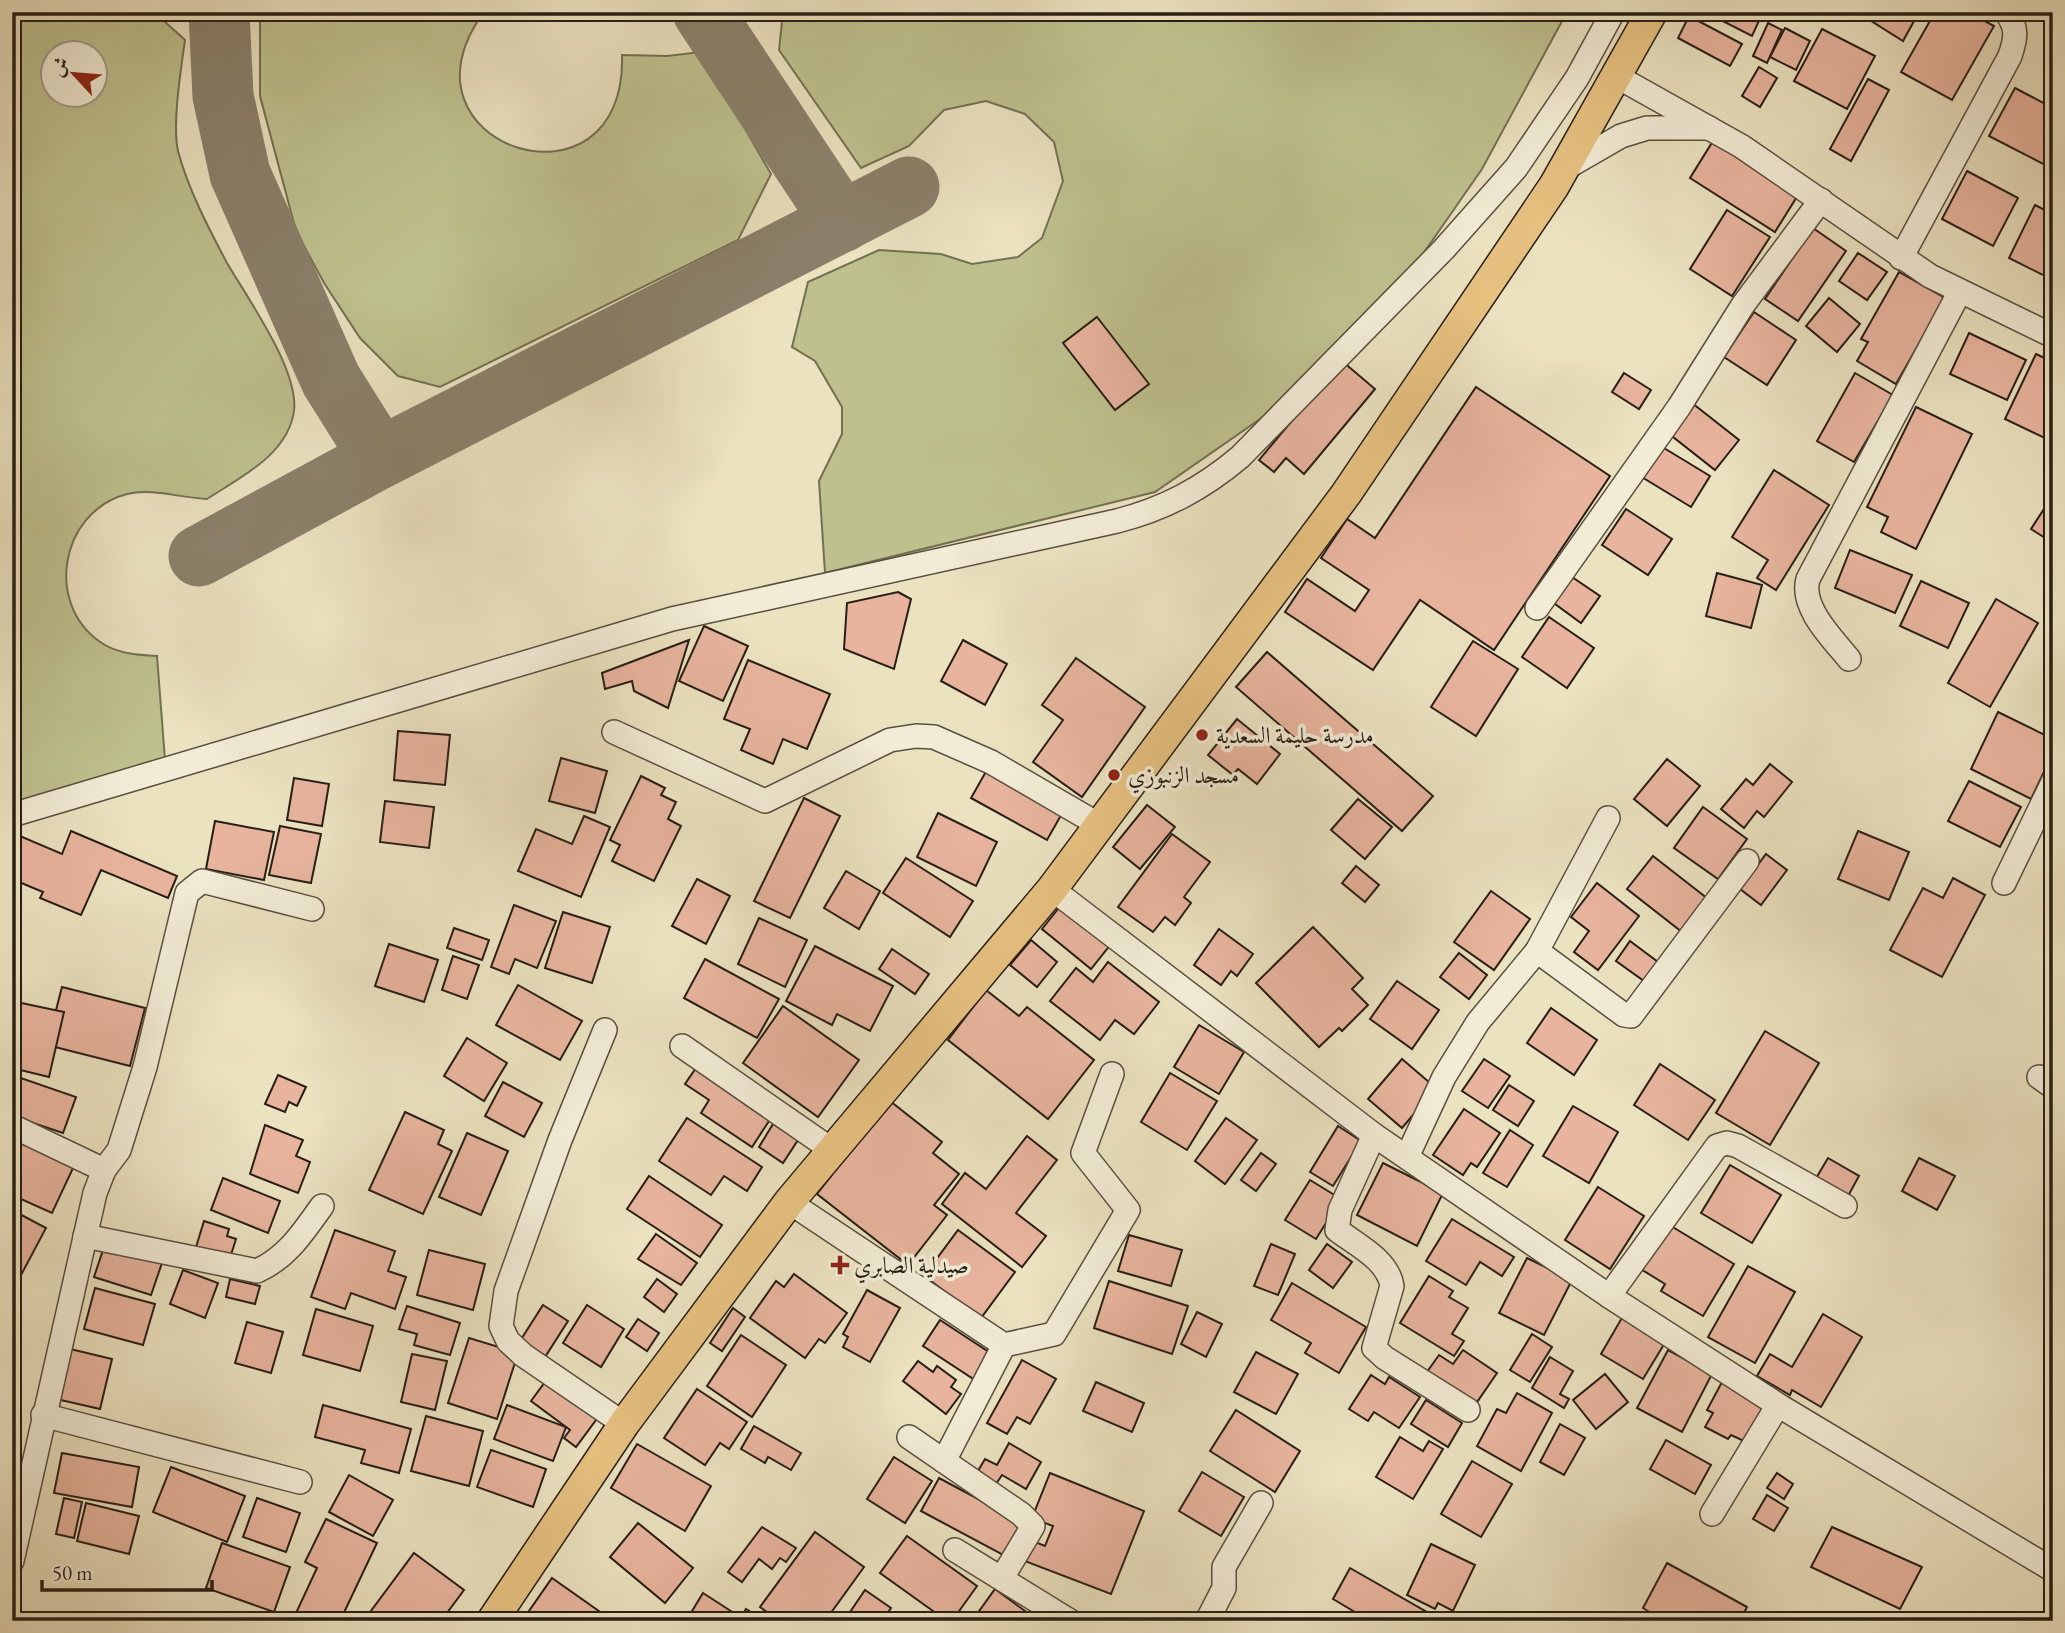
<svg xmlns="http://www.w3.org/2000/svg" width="2065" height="1633" font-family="'EB Garamond',Amiri,serif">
<rect width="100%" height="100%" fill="#ebe2c0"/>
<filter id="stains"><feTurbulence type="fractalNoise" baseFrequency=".00286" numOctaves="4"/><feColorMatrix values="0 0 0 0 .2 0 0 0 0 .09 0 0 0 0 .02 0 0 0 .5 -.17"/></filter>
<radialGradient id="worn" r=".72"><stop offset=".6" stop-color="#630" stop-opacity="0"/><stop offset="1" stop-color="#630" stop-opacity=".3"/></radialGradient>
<g fill="#bec18e" stroke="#737052" stroke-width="2" fill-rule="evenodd">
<path d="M12,12H154L185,40C181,69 172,124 178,151C188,189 209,229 227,263C248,299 299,370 294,411C288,455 239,478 207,499C181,498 152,488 127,494C59,512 43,608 105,645C121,654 139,655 157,656L165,760L12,806ZM52,52H94V94H52Z"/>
<path d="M260,12H484C384,147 627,224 622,55L667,56L701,52L771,174L738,240L440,387L398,376L360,338L324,283L296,231L260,96Z"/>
<polygon points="783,12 1567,12 1482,169 1391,300 1273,410 1155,492 825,573 819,481 842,434 842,407 815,361 792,347 808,282 879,250 941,254 972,264 1018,257 1042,238 1063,181 1054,142 1025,114 986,101 944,110 909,146 861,168 779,50"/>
</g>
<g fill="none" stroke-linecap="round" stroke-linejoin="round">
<g stroke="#8a806a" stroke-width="61">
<polyline points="219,12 223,96 240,174 331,380 380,458"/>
<polyline points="703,12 842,222"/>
<polyline points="199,556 380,458 909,187"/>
</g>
</g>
<g fill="#e8b49e" stroke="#281e15" stroke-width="2">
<polygon points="1705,12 1763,12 1752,36"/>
<polygon points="1857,12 1919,12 1903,41"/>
<polygon points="1935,12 1968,12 1994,26 1952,100 1901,72"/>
<polygon points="1689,16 1742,44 1730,66 1678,38"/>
<polygon points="1768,23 1782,30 1767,63 1753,56"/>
<polygon points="1785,28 1810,41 1796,70 1770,57"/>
<polygon points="1822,29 1875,56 1847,109 1794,81"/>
<polygon points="1759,67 1777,78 1760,107 1742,96"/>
<polygon points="1868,79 1889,90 1851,161 1830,149"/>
<polygon points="2015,88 2053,108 2053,169 1989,136"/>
<polygon points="1713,141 1798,195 1775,232 1690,178"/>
<polygon points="1967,171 2018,198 1993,246 1942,219"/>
<polygon points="2035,205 2053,214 2053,269 2049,278 2009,258"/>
<polygon points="1727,210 1770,237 1732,296 1690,269"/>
<polygon points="1813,228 1846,251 1798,321 1765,299"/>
<polygon points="1858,253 1887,272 1867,300 1839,281"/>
<polygon points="1899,272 1945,298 1896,384 1857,361 1868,342 1861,339"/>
<polygon points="1829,298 1860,324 1837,352 1806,326"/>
<polygon points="1754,312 1796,340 1767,385 1724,357"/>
<polygon points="1097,317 1149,384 1115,410 1063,343"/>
<polygon points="1969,333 2026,360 2007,400 1950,374"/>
<polygon points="2036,354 2053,362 2053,442 2005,419"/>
<polygon points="1342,361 1375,389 1304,474 1286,458 1274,472 1259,460"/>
<polygon points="1624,373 1651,390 1639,409 1612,392"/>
<polygon points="1855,373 1893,395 1854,462 1817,441"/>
<polygon points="1476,387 1610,476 1494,650 1420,600 1373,670 1285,612 1307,579 1355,611 1369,590 1321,558 1347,519 1375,538"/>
<polygon points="1692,403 1739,440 1715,470 1668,433"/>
<polygon points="1916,407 1972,434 1916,549 1881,532 1888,517 1867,507"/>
<polygon points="1659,445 1710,476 1691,507 1640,476"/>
<polygon points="1774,470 1829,505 1776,590 1757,578 1768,560 1732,537"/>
<polygon points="2053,495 2053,543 2031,529"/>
<polygon points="1626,509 1672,539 1648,575 1602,545"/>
<polygon points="1850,550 1912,575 1895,613 1835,588"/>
<polygon points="1717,573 1762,585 1751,628 1706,616"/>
<polygon points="1569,575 1600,596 1581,623 1551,601"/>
<polygon points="1921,581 1969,603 1948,648 1900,626"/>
<polygon points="898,592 911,599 894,669 844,649 847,603"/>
<polygon points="1996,599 2038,623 1990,707 1948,683"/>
<polygon points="1549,617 1594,648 1567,688 1522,657"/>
<polygon points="704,626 748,646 723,701 679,681"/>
<polygon points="689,640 668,708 634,691 632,681 605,689 602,673"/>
<polygon points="963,640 1007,664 985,705 941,681"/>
<polygon points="1473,641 1518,669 1476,736 1431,707"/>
<polygon points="1267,652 1433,796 1402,831 1236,687"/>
<polygon points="1076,658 1145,707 1082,797 1033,762 1063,720 1042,705"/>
<polygon points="748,660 830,694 807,749 783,739 773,764 741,750 750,729 724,719"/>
<polygon points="1998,712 2053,739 2053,753 2031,799 1971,769"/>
<polygon points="1237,719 1280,754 1257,784 1238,769 1233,775 1208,755"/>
<polygon points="398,731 450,735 445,785 394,780"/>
<polygon points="561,758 607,771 595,813 549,801"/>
<polygon points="1667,759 1700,786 1667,826 1634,799"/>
<polygon points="1770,764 1792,782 1764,817 1757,811 1744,828 1721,809 1746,779 1753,785"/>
<polygon points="988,768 1064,810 1047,840 971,798"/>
<polygon points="641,776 665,788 661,795 676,802 668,819 681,826 654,881 612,861 620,845 610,840"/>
<polygon points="294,778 329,784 322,826 287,820"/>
<polygon points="1969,781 2021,807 2000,847 1948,821"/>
<polygon points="804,798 840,816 790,918 754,901"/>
<polygon points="1358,799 1392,827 1365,859 1331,830"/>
<polygon points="385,801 434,807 429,848 380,842"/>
<polygon points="1147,805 1175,827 1140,869 1113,847"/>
<polygon points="1703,807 1747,839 1718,879 1674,848"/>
<polygon points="938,813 997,842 976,886 917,857"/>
<polygon points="584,816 610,827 581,897 518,871 536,829 572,844"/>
<polygon points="215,821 274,832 264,880 206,869"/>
<polygon points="280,826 321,834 311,883 269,875"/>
<polygon points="71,831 177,876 168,898 101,870 81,915 40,898 43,892 12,879 12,853 20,836 62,854"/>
<polygon points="1858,831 1909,852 1889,900 1838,879"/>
<polygon points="1172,834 1210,862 1184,897 1191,903 1175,925 1165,917 1153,932 1118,907"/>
<polygon points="1766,854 1787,870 1761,905 1740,889"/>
<polygon points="1653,856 1708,899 1682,932 1627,889"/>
<polygon points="906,858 973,901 950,937 883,893"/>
<polygon points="1356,866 1379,885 1365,902 1342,883"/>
<polygon points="846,871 880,891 859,929 824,908"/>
<polygon points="1953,878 1985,895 1942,977 1890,950 1923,888 1943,898"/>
<polygon points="697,879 730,896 706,944 672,926"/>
<polygon points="1597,883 1639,916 1598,970 1574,952 1589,931 1571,917"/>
<polygon points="1491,891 1530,919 1494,970 1454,942"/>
<polygon points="12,895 19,898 12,913"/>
<polygon points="1062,904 1111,944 1091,969 1042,929"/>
<polygon points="514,905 556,921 537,968 515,959 509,974 491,967"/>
<polygon points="563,912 610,927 592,983 545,968"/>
<polygon points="759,918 807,940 785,987 738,964"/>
<polygon points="1313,927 1363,978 1352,989 1368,1005 1342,1031 1339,1028 1319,1047 1256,983"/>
<polygon points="454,928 489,940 482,960 447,948"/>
<polygon points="1219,929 1253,954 1237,976 1231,971 1221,985 1194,965"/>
<polygon points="1031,940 1057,962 1037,987 1010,965"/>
<polygon points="1630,941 1658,962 1644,981 1616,961"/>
<polygon points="389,944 438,960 424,1002 375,986"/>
<polygon points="815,946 893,986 870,1031 837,1014 832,1025 786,1001"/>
<polygon points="892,949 929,974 915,994 879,969"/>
<polygon points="1459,953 1487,975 1469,999 1440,977"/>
<polygon points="453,956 479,965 467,999 442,990"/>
<polygon points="705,959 779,999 757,1038 684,998"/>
<polygon points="1108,962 1159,1002 1134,1034 1115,1020 1100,1040 1050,1001 1076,968 1093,982"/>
<polygon points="1397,981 1439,1010 1412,1049 1370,1019"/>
<polygon points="518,985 582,1021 560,1060 496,1025"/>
<polygon points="62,987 145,1008 130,1066 47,1045"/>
<polygon points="986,990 1019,1016 1027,1007 1094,1060 1048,1119 948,1040"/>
<polygon points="12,1001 64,1012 49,1077 12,1068"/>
<polygon points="783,1006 859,1060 818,1117 743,1063"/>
<polygon points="1551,1008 1597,1040 1574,1075 1527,1043"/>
<polygon points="1199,1025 1244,1052 1219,1094 1174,1067"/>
<polygon points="1765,1031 1819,1063 1770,1145 1716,1113"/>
<polygon points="467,1038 507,1063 484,1101 444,1076"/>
<polygon points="1402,1059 1436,1088 1402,1128 1368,1099"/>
<polygon points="1484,1059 1510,1076 1488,1108 1462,1091"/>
<polygon points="1660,1064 1715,1100 1688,1140 1634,1105"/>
<polygon points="696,1068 771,1118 752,1147 701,1113 709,1100 685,1084"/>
<polygon points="1170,1073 1217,1101 1187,1150 1141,1122"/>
<polygon points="12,1075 76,1097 63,1133 12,1116"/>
<polygon points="278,1075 306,1087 297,1106 289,1102 285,1112 265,1104"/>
<polygon points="503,1082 542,1103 524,1137 485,1116"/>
<polygon points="1509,1085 1534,1101 1518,1126 1493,1110"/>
<polygon points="890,1101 942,1142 933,1153 959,1174 934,1205 947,1215 908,1265 817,1194"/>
<polygon points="1573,1106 1618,1132 1589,1183 1543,1156"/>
<polygon points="1464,1109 1500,1133 1477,1167 1471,1163 1463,1175 1433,1155"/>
<polygon points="405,1112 444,1130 438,1144 452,1151 423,1214 369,1190"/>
<polygon points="687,1118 762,1167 747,1191 724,1176 711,1195 659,1161"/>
<polygon points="1226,1118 1257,1140 1225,1184 1195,1161"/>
<polygon points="773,1124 798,1140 783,1163 759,1147"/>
<polygon points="265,1125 303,1140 296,1156 310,1162 298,1193 250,1174"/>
<polygon points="1338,1126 1361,1141 1333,1186 1310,1172"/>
<polygon points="1510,1130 1533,1145 1507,1187 1483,1173"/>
<polygon points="467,1133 508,1151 481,1215 439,1197"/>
<polygon points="1027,1136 1057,1160 1016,1213 1046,1236 1022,1267 942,1204 965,1173 986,1189"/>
<polygon points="21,1142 74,1166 52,1213 12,1195 12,1162"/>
<polygon points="1261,1153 1276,1164 1256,1191 1241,1180"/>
<polygon points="1828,1158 1859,1176 1847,1198 1815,1180"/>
<polygon points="1919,1158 1955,1176 1937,1210 1902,1191"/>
<polygon points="1383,1163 1443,1193 1417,1246 1357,1215"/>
<polygon points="1730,1165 1781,1195 1752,1243 1701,1213"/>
<polygon points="649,1176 722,1225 700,1257 627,1209"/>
<polygon points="223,1178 280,1201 268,1233 211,1210"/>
<polygon points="1310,1180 1341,1199 1316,1239 1285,1220"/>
<polygon points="1598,1187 1644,1216 1610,1269 1565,1240"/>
<polygon points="12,1210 46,1228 20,1277 12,1273"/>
<polygon points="1452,1219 1514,1257 1502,1276 1480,1262 1466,1285 1426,1261"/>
<polygon points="204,1221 229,1229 227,1236 236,1239 230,1258 196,1247"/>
<polygon points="1666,1223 1734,1264 1703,1316 1661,1291 1665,1284 1639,1268"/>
<polygon points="335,1230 395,1251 388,1271 406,1277 395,1309 351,1293 345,1309 311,1297"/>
<polygon points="958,1230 1015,1272 981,1318 924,1276"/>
<polygon points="656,1234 697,1263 681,1285 638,1259"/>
<polygon points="1129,1235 1182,1250 1171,1286 1118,1271"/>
<polygon points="105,1244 162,1263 151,1295 94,1277"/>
<polygon points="1271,1244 1295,1254 1278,1295 1254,1286"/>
<polygon points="1327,1244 1352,1262 1333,1288 1309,1270"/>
<polygon points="429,1250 485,1264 473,1310 417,1295"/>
<polygon points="1527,1258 1572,1280 1544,1335 1499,1313"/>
<polygon points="1748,1266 1795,1292 1755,1363 1708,1337"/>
<polygon points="183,1270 218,1283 205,1318 170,1304"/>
<polygon points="794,1274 847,1313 825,1343 819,1339 805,1358 750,1318 776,1281 784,1287"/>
<polygon points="1429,1276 1453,1291 1449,1297 1468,1308 1452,1334 1464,1341 1454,1356 1400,1323"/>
<polygon points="230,1279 260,1286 255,1304 226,1297"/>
<polygon points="657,1279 677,1294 664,1312 644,1297"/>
<polygon points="1109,1281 1188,1306 1172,1354 1094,1328"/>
<polygon points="1292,1283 1366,1327 1339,1373 1305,1353 1311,1343 1271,1320"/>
<polygon points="95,1288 155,1304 143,1345 84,1329"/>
<polygon points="867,1290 900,1308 870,1362 843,1347 848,1337 843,1334"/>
<polygon points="543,1305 568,1321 545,1357 520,1341"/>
<polygon points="587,1305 624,1329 601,1367 563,1343"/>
<polygon points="407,1306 460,1323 450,1355 414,1345 417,1334 399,1329"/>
<polygon points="733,1308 745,1317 722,1351 710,1343"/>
<polygon points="316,1309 373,1326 360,1371 303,1355"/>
<polygon points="1197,1312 1222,1324 1206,1357 1181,1344"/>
<polygon points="1823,1314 1862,1337 1821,1407 1792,1390 1790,1395 1757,1376 1770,1354 1792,1367"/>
<polygon points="1623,1316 1666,1341 1643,1379 1601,1354"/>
<polygon points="638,1319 659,1333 647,1351 626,1337"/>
<polygon points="940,1320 995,1356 978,1382 923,1346"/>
<polygon points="247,1322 283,1332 271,1373 235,1363"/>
<polygon points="1532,1334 1552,1347 1530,1382 1510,1370"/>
<polygon points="741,1335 786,1365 752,1417 707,1386"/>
<polygon points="469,1338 518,1353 497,1419 448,1403"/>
<polygon points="66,1348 112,1359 100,1409 52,1398"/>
<polygon points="1463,1350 1497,1373 1475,1405 1427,1372 1439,1355 1453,1364"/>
<polygon points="1668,1350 1712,1374 1682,1432 1637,1408"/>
<polygon points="1256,1352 1298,1374 1276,1414 1234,1392"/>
<polygon points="412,1354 447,1361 435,1410 401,1402"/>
<polygon points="1550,1357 1573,1371 1560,1394 1569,1399 1564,1408 1532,1388"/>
<polygon points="1022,1360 1056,1379 1030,1424 1017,1417 1007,1434 987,1423"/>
<polygon points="918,1361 933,1372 937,1366 956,1380 951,1387 961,1394 946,1414 903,1381"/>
<polygon points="1605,1374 1628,1402 1596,1429 1573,1400"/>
<polygon points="1371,1375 1385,1384 1389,1377 1420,1397 1399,1428 1374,1412 1368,1421 1349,1409"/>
<polygon points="548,1378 599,1416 576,1447 564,1438 570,1430 531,1401"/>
<polygon points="1723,1380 1767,1403 1746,1442 1731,1435 1728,1439 1705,1427 1713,1413 1707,1410"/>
<polygon points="1096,1382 1144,1403 1132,1432 1083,1411"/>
<polygon points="697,1389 747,1422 729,1449 720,1443 705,1465 664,1438"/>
<polygon points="1517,1393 1552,1413 1521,1471 1477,1446 1497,1409 1506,1413"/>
<polygon points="1426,1400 1462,1423 1448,1447 1411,1424"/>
<polygon points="323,1405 411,1429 399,1473 361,1463 365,1450 315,1437"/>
<polygon points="507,1405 566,1427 553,1461 494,1439"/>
<polygon points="1236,1410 1300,1451 1275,1492 1210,1451"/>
<polygon points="426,1416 483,1431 469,1486 411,1471"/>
<polygon points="1560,1424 1585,1438 1564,1475 1540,1462"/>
<polygon points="754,1426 801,1453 791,1470 768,1457 765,1463 741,1449"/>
<polygon points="1400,1437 1423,1451 1429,1441 1443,1449 1413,1499 1376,1477"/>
<polygon points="1666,1440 1711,1465 1695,1494 1650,1469"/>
<polygon points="1009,1443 1041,1462 1026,1489 1002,1475 994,1487 975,1476 985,1459 997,1465"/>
<polygon points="637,1444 711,1486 685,1531 611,1488"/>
<polygon points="491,1450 546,1469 533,1507 477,1487"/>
<polygon points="62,1453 139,1467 132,1507 54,1493"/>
<polygon points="894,1457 932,1481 905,1523 867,1499"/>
<polygon points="1472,1461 1512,1484 1481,1537 1441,1514"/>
<polygon points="171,1467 245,1496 227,1542 153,1512"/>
<polygon points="1202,1472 1244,1497 1221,1536 1179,1511"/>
<polygon points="1050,1473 1144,1511 1111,1594 1022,1560 1030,1540 1045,1546 1053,1526 1032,1518"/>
<polygon points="1777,1473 1793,1484 1784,1499 1767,1488"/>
<polygon points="349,1475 393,1500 373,1536 329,1512"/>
<polygon points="939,1478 1023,1523 1005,1556 921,1511"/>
<polygon points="1767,1495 1788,1508 1774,1531 1753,1519"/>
<polygon points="64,1498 82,1502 74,1538 56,1534"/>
<polygon points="257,1498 300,1513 286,1552 243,1537"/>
<polygon points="86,1503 139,1516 129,1554 77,1541"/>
<polygon points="326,1519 377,1543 340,1621 312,1621 296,1613 317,1568 305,1562"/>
<polygon points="638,1523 693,1568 665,1603 610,1557"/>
<polygon points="762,1527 796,1548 786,1562 780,1558 772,1569 759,1559 742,1582 728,1572"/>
<polygon points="1832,1527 1922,1567 1900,1609 1811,1567"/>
<polygon points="815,1532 864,1567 825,1621 779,1621 760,1607"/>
<polygon points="907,1536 977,1586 952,1621 947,1621 880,1573"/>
<polygon points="222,1543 290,1567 274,1612 206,1588"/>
<polygon points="1431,1544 1475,1565 1453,1611 1438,1603 1435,1609 1407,1595"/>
<polygon points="414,1553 464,1590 441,1621 368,1621 365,1619"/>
<polygon points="1667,1563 1747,1607 1740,1621 1651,1621 1654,1615 1643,1608"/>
<polygon points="1350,1568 1439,1619 1438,1621 1370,1621 1333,1599"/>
<polygon points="552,1578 613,1621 544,1621 529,1611"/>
<polygon points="995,1589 1036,1619 1035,1621 972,1621"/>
<polygon points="865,1590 891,1608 882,1621 844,1621"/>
<polygon points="703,1593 737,1615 733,1621 686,1621"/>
<polygon points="746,1609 761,1618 759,1621 739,1621"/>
<polygon points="1251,1614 1262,1621 1247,1621"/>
</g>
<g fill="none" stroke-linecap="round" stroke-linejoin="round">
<g stroke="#594f40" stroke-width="26">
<g id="minor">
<polyline points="1616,76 1741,146 1930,276 2053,336"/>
<polyline points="1562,170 1621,136 1647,128 1709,128"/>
<path d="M1901,258L2010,56C2016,38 2018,28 2006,12"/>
<polyline points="1537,608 1679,407 1743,305 1821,200"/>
<path d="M1849,659C1832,638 1800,607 1808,579L1959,293"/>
<polyline points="614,732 765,801 890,740 916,736 934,737 991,762 1101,826"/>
<path d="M12,815L672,619L1117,521C1164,509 1202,489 1240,457L1444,249L1516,168L1577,78L1613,12"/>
<polyline points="2004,883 2053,782"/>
<polyline points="1052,889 1374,1135 1609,1296 1778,1405 2053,1570"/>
<polyline points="1537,951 1624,1015 1631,1016 1747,861"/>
<polyline points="605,1030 560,1140 506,1291 501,1326 508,1341 523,1355 624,1424"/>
<polyline points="682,1046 832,1150"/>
<polyline points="2039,1077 2053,1087"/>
<polyline points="12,1126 104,1170"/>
<path d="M1374,1135L1340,1210L1337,1230C1357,1245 1388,1260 1392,1286L1374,1348L1385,1358L1468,1410"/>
<polyline points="1407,1157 1444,1077 1478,1022 1537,951 1608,818"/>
<polyline points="789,1202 1004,1345 1054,1334 1128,1210 1083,1153 1112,1074"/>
<path d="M85,1236L257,1271C288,1257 303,1232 322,1206"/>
<polyline points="1609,1296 1717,1146 1727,1143 1738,1146 1845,1206"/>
<polyline points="43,1415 300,1482"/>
<polyline points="909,1437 1021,1514 1033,1526 1002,1578"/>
<polyline points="944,1461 1004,1345"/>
<polyline points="1712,1514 1778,1405"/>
<polyline points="955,1550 1070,1621"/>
<polyline points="12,1561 95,1193 104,1170 119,1150 145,1067 187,893 202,881 312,909"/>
<polyline points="1207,1621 1224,1588 1224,1567 1261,1503"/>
</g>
</g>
<g stroke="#281e15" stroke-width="33">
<polyline id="major" points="492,1621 624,1424 789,1202 1052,889 1346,494 1554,186 1652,12"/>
</g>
<use href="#minor" stroke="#f2ecd6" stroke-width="23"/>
<use href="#major" stroke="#e6c180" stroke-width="30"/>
</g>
<g fill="#8f2418" stroke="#f2ecd6" stroke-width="2.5">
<circle cx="1202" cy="735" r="7"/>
<circle cx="1114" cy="775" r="7"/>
<path d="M836.5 1254.5h7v7h7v7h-7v7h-7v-7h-7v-7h7z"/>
</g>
<g text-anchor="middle" stroke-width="7" stroke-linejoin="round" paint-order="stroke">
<g font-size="23" fill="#281e15" stroke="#f2ecd6" text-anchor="start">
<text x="1216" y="743">مدرسة حليمة السعدية</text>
<text x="1128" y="783">مسجد الزنبوزي</text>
<text x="854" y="1273">صيدلية الصابري</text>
</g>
</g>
<rect width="2065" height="1633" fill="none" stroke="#ebe2c0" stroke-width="42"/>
<rect x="14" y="14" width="2037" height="1605" fill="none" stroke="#281e15" stroke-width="3.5"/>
<rect x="21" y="21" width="2023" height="1591" fill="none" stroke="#281e15" stroke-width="2"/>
<g transform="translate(74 74) rotate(296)"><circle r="33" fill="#f2ecd6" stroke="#a19a89" stroke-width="2"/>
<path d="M0-5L12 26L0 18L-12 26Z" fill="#8f2418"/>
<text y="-10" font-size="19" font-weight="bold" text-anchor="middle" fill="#281e15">ش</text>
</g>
<path d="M42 1580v10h170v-10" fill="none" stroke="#281e15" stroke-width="3.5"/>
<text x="52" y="1580" font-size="21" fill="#281e15" stroke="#f2ecd6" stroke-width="5" paint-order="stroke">50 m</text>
<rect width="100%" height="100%" filter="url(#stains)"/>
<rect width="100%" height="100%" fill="url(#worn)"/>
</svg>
